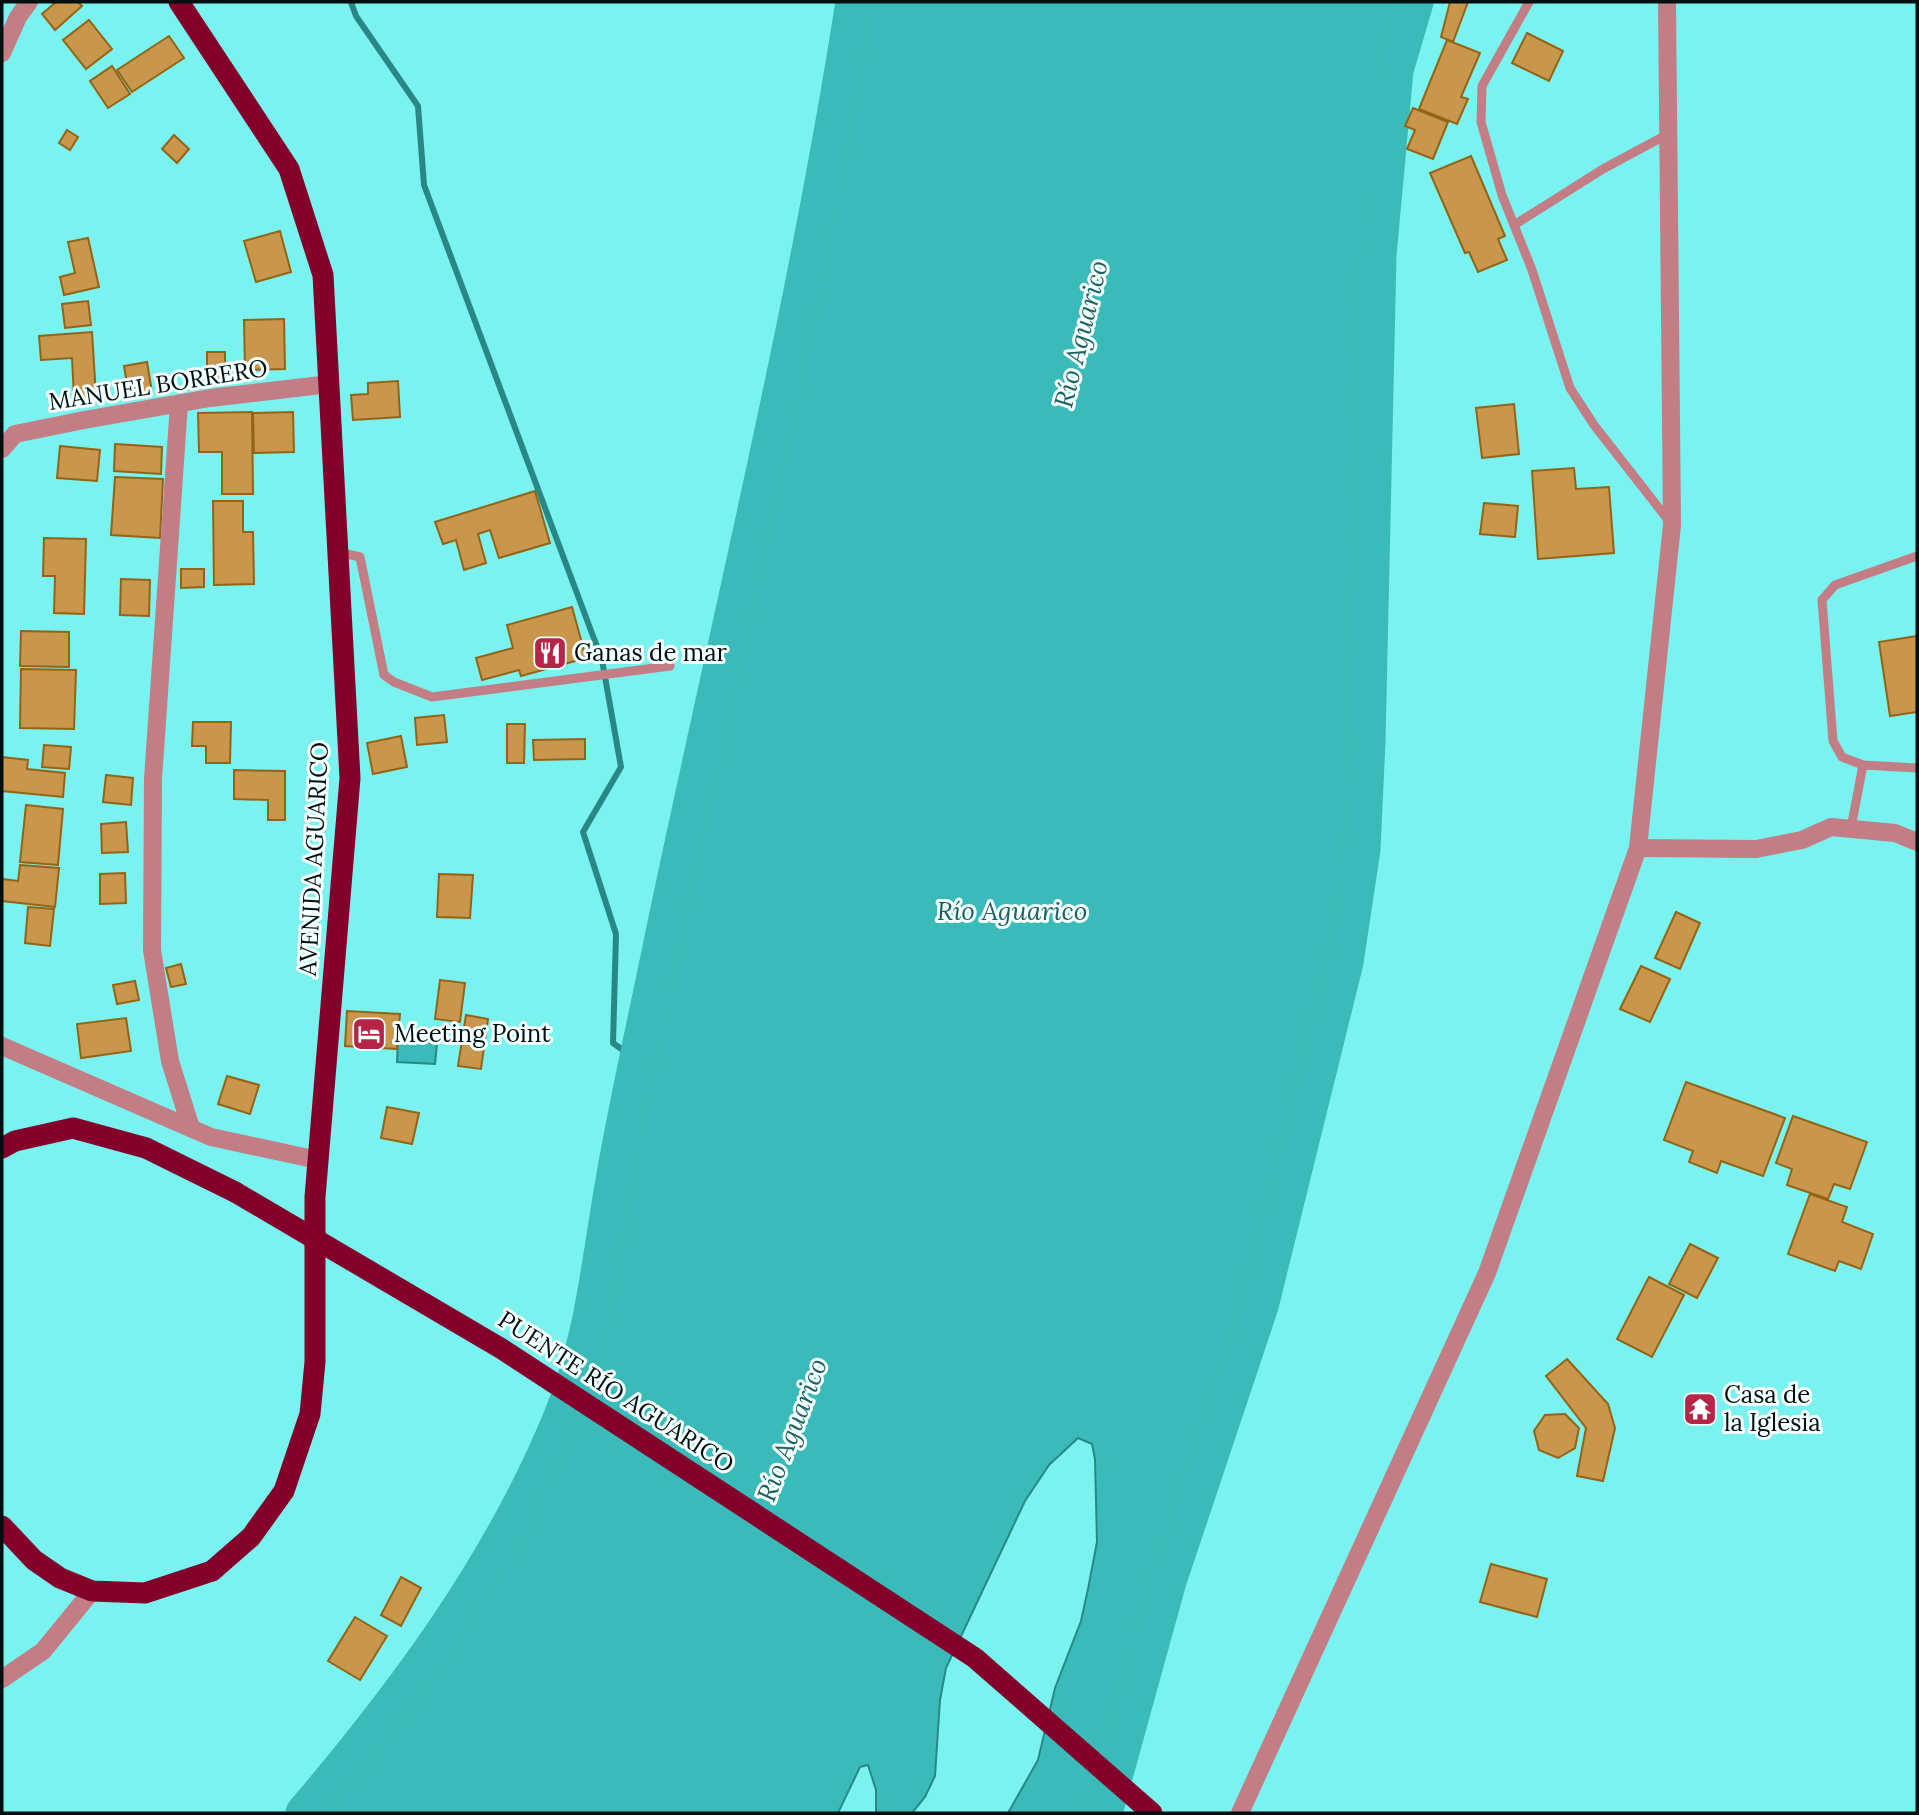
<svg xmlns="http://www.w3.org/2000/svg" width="1919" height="1815" font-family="Lora,serif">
<rect width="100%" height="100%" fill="#7af2ef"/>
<g fill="#3abbb9" stroke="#298886" stroke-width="2">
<path d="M854,2H1415L1395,70L1378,255L1367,741L1362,849L1345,962L1260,1306L1168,1581L1104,1813H1008L1038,1760L1055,1688L1081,1621L1088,1589L1097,1542L1095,1459L1092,1444L1078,1438L1049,1465L1025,1501L946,1668L940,1700L935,1776L925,1797L912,1813H876V1790L868,1765L860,1767L838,1813H304C406,1693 501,1565 561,1419C594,1340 600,1258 615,1175C629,1095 647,1017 664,938C728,626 805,317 854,2Z"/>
<polygon points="398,1040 437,1043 435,1064 397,1062"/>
</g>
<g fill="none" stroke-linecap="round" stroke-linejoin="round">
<polyline stroke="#298886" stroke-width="6" points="351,2 356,16 418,106 424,185 602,660 621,767 583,832 616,934 613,1043 645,1066"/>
<g stroke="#3abbb9" stroke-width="37">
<path d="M304,1813C406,1693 501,1565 561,1419C594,1340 600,1258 615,1175C629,1095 647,1017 663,938C728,626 805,317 854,2"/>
<polyline points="1104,1813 1168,1581 1260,1306 1345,962 1362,849 1367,741 1378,255 1395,70 1415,2"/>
</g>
</g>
<g fill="#c9964e" stroke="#946414" stroke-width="2">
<polygon points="56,2 78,2 82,6 55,30 42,14"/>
<polygon points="1450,2 1468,2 1453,42 1441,37"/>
<polygon points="89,20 112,49 86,69 63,40"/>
<polygon points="1527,33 1563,51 1549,81 1512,63"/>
<polygon points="169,36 184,58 132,92 117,70"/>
<polygon points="1447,40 1480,53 1461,97 1468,99 1457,124 1419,109"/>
<polygon points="112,66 130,94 108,108 90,81"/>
<polygon points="1413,108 1448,122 1433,159 1407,149 1415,130 1405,126"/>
<polygon points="67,130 78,137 70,150 59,143"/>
<polygon points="174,135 189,149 177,163 162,149"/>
<polygon points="1471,156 1505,236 1498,239 1507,260 1478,272 1469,252 1465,253 1430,173"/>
<polygon points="280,231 291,272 256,282 244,241"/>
<polygon points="88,238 99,287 64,295 60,277 75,273 68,242"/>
<polygon points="88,301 91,325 65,328 62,304"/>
<polygon points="284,319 285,369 245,370 244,320"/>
<polygon points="92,332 96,396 74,398 72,358 41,360 39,336"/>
<polygon points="207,352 225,352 225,380 207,381"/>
<polygon points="147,362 152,392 129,396 124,366"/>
<polygon points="398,381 400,417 353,420 351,395 368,394 368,383"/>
<polygon points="1514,404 1519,454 1482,458 1476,408"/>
<polygon points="252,412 253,494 222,494 222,452 199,452 198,413"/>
<polygon points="293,412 294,452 254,453 253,413"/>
<polygon points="115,444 162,447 161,474 114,471"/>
<polygon points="60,446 100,450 97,481 57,478"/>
<polygon points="1574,468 1576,489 1609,487 1614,553 1538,559 1532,471"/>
<polygon points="115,477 163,479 160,538 111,535"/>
<polygon points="535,491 550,543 499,558 490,530 478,534 486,563 464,570 456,540 443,544 435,522"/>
<polygon points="213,501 243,501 243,532 253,532 254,584 214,585"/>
<polygon points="1484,503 1518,506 1515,537 1480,534"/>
<polygon points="44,538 86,539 84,614 54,613 55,576 43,576"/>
<polygon points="181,569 204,569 204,587 181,588"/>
<polygon points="121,579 150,580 149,616 120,615"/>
<polygon points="572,607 586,658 521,676 519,670 482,680 476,658 513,648 507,625"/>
<polygon points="21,631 69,632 69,667 20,666"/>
<polygon points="1917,636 1917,712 1890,716 1879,642"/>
<polygon points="21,669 76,670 74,729 20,728"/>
<polygon points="444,715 447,742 417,745 415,718"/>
<polygon points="193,722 231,722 230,763 206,763 206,746 192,746"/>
<polygon points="507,724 525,724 524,763 507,763"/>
<polygon points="401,736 407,767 373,774 367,743"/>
<polygon points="585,739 585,759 534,760 533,740"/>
<polygon points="44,745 71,747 69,769 42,767"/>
<polygon points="2,757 28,760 27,769 65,773 63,797 2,791"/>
<polygon points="234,770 285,771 285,820 268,820 268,800 234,799"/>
<polygon points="106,775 133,778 131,805 103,802"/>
<polygon points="26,805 63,809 58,865 20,862"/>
<polygon points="126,822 128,852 102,853 101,824"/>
<polygon points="20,865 59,868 55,907 2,901 2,879 18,881"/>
<polygon points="125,873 126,903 100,904 100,874"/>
<polygon points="439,874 473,875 470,918 437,917"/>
<polygon points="28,907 54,909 50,946 25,943"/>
<polygon points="1676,912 1700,923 1680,969 1655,958"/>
<polygon points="181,964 186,984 171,987 166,968"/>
<polygon points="1641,966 1670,979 1650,1022 1620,1009"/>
<polygon points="440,980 465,983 460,1022 435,1019"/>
<polygon points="135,981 139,1000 117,1004 113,985"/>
<polygon points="347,1011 400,1014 397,1049 345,1046"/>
<polygon points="466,1015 488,1019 481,1069 458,1066"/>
<polygon points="126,1018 131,1051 81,1058 77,1024"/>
<polygon points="227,1076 259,1085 250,1114 218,1104"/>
<polygon points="1686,1082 1785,1118 1763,1176 1721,1161 1717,1173 1689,1162 1693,1151 1664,1140"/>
<polygon points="387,1107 419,1113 412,1144 381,1138"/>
<polygon points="1793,1116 1867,1142 1850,1189 1834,1184 1828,1199 1787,1185 1792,1169 1776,1163"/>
<polygon points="1810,1194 1847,1207 1842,1222 1873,1234 1861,1269 1839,1261 1835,1271 1788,1254"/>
<polygon points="1690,1244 1718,1258 1697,1298 1669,1284"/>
<polygon points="1649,1277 1684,1295 1652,1357 1617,1339"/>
<polygon points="1567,1359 1608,1404 1615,1428 1603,1481 1577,1476 1586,1428 1546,1376"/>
<polygon points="1565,1414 1579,1428 1575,1448 1558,1458 1539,1450 1534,1431 1545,1415"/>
<polygon points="1491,1564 1547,1579 1537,1617 1480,1602"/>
<polygon points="401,1577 421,1588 401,1626 381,1615"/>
<polygon points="355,1617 387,1636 360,1680 328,1661"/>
</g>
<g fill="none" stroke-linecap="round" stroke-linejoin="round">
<g stroke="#c37d84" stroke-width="9">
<polyline points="1529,2 1482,86 1481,122 1502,195 1532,270 1570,388 1594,425 1669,521"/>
<polyline points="1514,225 1603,169 1668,134"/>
<polyline points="339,552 360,557 384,675 394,682 432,697 670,666"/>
<polyline points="1917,556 1835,585 1822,600 1833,741 1842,757 1863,765 1917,768"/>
<polyline points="1851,828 1863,765"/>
</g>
<g stroke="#c37d84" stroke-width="18">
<polyline points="2,53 18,17 29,2"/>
<polyline points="179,404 153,779 152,950 170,1061 191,1128"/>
<polyline points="2,449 15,434 84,420 210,398 330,384"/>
<polyline points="1638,848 1756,849 1802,840 1831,827 1895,833 1917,842"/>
<polyline points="2,1046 211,1137 318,1160"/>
<polyline points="2,1679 43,1651 92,1591"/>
<polyline points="1240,1813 1487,1273 1638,848 1672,525 1667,2"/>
</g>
<g stroke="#83002b" stroke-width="21">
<polyline points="2,1148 15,1141 73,1128 146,1148 235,1192"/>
<polyline points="2,1526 34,1560 60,1578 92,1591 145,1593 212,1571 251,1537 284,1491 310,1414 315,1362 315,1197 350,778 323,275 289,169 179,2"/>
</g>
<polyline stroke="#83002b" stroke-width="21" points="235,1192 502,1349 975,1658 1152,1813"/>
</g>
<defs>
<g id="restaurant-square" transform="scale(1.75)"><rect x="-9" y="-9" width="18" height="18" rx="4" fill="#b62447" stroke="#f4fffe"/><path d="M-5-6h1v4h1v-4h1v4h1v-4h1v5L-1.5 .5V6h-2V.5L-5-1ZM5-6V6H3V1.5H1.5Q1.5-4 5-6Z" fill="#fff"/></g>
<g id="hotel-square" transform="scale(1.75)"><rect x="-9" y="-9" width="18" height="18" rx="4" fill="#b62447" stroke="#f4fffe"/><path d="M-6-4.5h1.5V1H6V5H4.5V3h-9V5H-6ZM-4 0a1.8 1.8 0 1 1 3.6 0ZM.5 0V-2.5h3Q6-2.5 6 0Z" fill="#fff"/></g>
<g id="temple-square" transform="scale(1.75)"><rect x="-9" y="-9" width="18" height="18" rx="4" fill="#b62447" stroke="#f4fffe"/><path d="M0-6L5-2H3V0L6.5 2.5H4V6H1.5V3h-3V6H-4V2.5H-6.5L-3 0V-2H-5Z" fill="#fff"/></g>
</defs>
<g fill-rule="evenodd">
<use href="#restaurant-square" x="550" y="653"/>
<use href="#hotel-square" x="369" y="1034"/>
<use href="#temple-square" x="1700" y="1409"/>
</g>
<g text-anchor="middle" stroke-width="6" stroke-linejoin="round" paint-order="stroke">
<g font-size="24" fill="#001010" stroke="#f4fffe">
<text transform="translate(158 385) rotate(-9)" y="8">MANUEL BORRERO</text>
<text transform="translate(314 859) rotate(-87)" y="8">AVENIDA AGUARICO</text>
<text transform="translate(616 1392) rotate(33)" y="8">PUENTE RÍO AGUARICO</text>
</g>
<g font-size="24" fill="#001010" stroke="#f4fffe" text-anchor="start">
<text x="574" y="661">Ganas de mar</text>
<text x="394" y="1042">Meeting Point</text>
<text x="1724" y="1403">Casa de<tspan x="1724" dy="28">la Iglesia</tspan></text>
</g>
<g font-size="26" font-style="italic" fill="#1d6261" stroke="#f4fffe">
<text transform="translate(1081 334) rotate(-76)" y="9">Río Aguarico</text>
<text x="1012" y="920">Río Aguarico</text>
<text transform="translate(792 1430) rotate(-69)" y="9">Río Aguarico</text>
</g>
</g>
<rect width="1919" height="1815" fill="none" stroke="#001010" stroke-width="7"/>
</svg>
